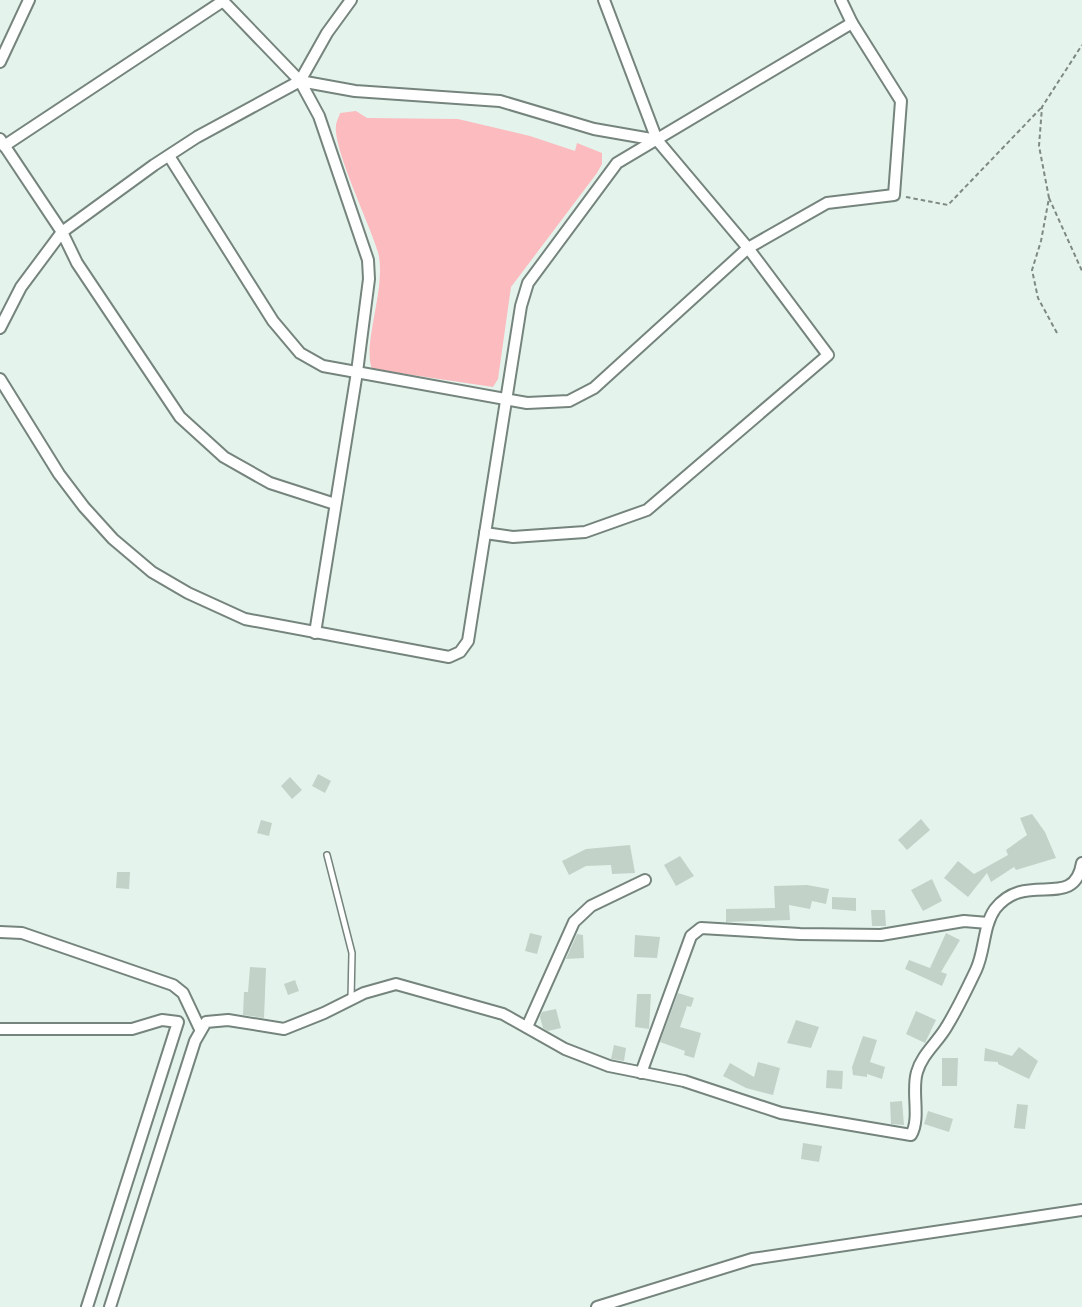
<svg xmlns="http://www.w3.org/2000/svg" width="1082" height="1307" font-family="'Work Sans',sans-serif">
<rect width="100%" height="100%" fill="#e4f4ec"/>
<path fill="#fbbbbf" d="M356,111L367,118L458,119L530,136L575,151L577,143L602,153V164L597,173L511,287L498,379L493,387L372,369C362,344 387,287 378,252C370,225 333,148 336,126C336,122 339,117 340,113Z"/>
<g fill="#c2d2c9">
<polygon points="318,774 331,781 325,793 312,786"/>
<polygon points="290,777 302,790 292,799 281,786"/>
<polygon points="1032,814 1045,832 1056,858 1016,870 1014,867 991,882 987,873 968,897 944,878 958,861 974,874 1008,855 1006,850 1027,835 1020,818"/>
<polygon points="921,819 930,830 907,850 898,840"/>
<polygon points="261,820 272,823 269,836 257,833"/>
<polygon points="630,845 635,873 612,874 611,865 586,866 569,875 562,861 586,849"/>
<polygon points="680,856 694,876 676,886 664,865"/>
<polygon points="117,872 130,872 129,889 116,888"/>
<polygon points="932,879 942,901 923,911 911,890"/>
<polygon points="807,885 829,889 826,904 812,901 810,909 789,905 790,920 726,922 726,909 775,908 774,886"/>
<polygon points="832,897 856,898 856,911 832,909"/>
<polygon points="871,910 885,910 886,926 872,926"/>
<polygon points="530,933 542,936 537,954 525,951"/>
<polygon points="946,933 960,940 941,972 947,974 942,986 905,969 909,960 930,968"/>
<polygon points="577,934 583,935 584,958 566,959"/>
<polygon points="635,935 660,937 657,958 634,957"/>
<polygon points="250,967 266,968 264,1018 243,1015 244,992 248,992"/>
<polygon points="295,980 299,991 288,995 284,984"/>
<polygon points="678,993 694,998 691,1007 687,1006 680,1027 701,1033 694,1058 684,1055 685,1051 660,1042"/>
<polygon points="637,994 651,994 649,1029 635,1027"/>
<polygon points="556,1009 561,1028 548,1031 543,1028 540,1017 542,1012"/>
<polygon points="916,1011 936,1020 925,1043 906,1034"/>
<polygon points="796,1020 819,1027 811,1048 787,1043"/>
<polygon points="863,1036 877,1040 870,1062 885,1067 882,1079 867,1074 867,1077 853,1075 852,1067"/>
<polygon points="614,1045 626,1048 624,1061 611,1059"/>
<polygon points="1019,1047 1038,1061 1029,1079 998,1064 998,1062 984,1061 985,1048 1012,1056"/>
<polygon points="942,1058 958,1058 957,1086 942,1086"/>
<polygon points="758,1062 780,1068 773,1095 746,1088 723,1076 730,1063 754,1077"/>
<polygon points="827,1070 843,1071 842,1089 826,1088"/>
<polygon points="902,1101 904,1125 891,1124 890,1102"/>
<polygon points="1017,1104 1028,1105 1025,1129 1014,1128"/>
<polygon points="928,1111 953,1119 949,1132 924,1124"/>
<polygon points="803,1143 822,1146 819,1162 801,1159"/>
</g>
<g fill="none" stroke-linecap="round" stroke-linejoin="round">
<g stroke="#75847c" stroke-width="8">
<polyline id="service" points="327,855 352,953 351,999"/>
</g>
<g stroke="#75847c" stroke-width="14">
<g id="minor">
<polyline points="222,0 300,81 319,116 368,260 369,279 357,372 315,633"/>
<polyline points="604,0 657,140 748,248 827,203 894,195 901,101 852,23 841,0"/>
<polyline points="0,62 29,0"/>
<polyline points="300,81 355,91 500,101 594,129 657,140"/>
<polyline points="0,139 62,232 77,263 180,417 224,457 270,483 335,504"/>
<polyline points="4,146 223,1"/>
<polyline points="169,156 273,321 300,353 323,366 527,403 569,401 594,388 748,248 828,355 647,510 585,532 513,537 485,533"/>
<polyline points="0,328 21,287 62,232 154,165 197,137 300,81 327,33 351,0"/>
<polyline points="0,379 59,474 84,507 113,539 152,572 188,593 245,619 449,657 460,652 468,641 521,306 528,283 617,163 852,23"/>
<polyline points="0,932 22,933 173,985 183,993 200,1029"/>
<polyline points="527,1027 574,922 591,906 645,880"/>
<polyline points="0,1029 132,1029 162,1020 178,1022 87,1307"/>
<polyline points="641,1073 691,936 701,928 800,934 881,935 964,921 988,923"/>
<path d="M110,1307L195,1041L206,1022L228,1020L284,1029L324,1013L364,993L396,984L503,1014L565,1049L609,1066L684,1081L781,1113L911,1135C921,1118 911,1091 917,1072C922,1054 938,1042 947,1026C958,1008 967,989 976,970C985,951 983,926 995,909C1026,869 1074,912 1082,863"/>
<polyline points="597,1307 752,1259 1082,1210"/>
</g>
</g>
<g stroke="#7f8984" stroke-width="2" stroke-dasharray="4.5 3" stroke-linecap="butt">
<polyline points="906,197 948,205 1041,108"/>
<polyline points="1049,198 1082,271"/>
<polyline points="1057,333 1038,298 1032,270 1041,241 1049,198 1039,146 1042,107 1082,45"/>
</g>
<use href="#service" stroke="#fff" stroke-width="5"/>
<use href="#minor" stroke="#fff" stroke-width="10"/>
</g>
</svg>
